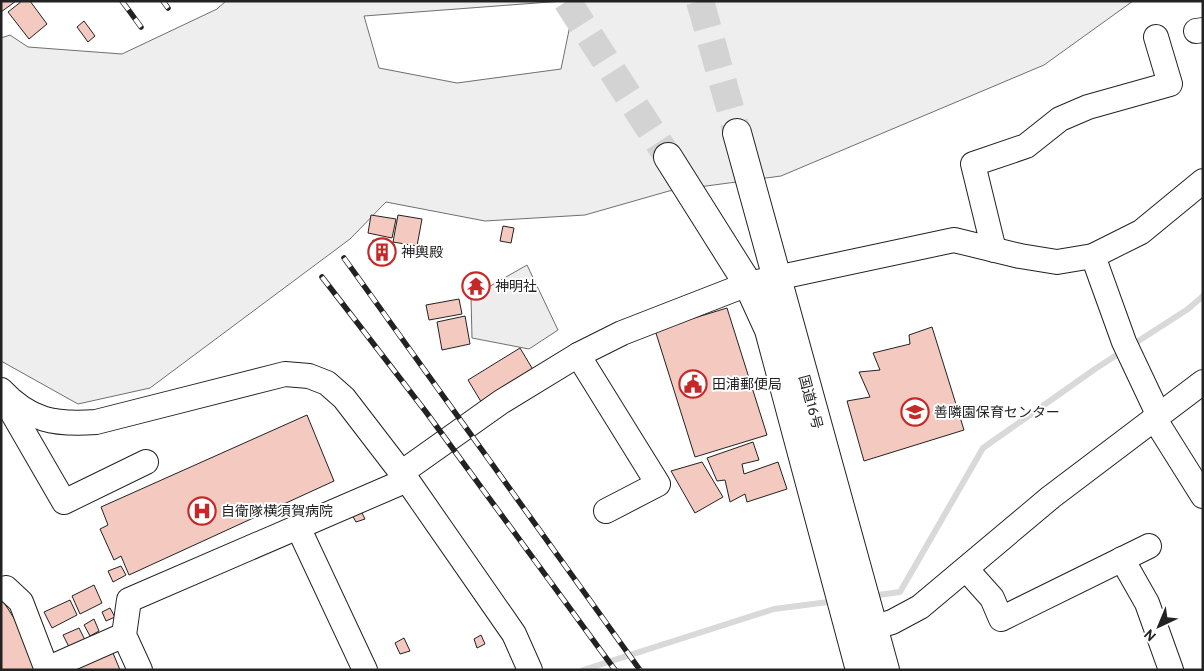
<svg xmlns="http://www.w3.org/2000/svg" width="1204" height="671" font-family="Overpass,'Noto Sans JP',sans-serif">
<rect width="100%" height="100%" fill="#fff"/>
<polygon fill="#eee" stroke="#6f6f6f" points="226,1 563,1 364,16 379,68 457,83 561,69 575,1 1133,1 1044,65 781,176 669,191 585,215 485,221 386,202 350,239 150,388 78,404 1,361 1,38 10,35 28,47 122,54 217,9"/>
<polygon fill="#ededed" stroke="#6f6f6f" points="527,265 558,330 529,349 472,338 471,297"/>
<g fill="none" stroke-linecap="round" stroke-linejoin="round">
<g stroke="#d9d9d9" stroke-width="6">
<polyline points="871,596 900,592 983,448 1095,369 1188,309 1203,296"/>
<polyline points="583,670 774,609 836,601"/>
</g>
</g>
<g fill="#f3c9c0" stroke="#222">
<polygon points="1,1 16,1 1,12"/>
<polygon points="22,1 30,1 47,24 29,39 8,12"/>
<polygon points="84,21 95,36 88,42 77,27"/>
<polygon points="371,215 396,219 392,238 368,233"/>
<polygon points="398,215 422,219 417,246 393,242"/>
<polygon points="503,226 514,228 511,243 500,241"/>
<polygon points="373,240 394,244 391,263 369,259"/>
<polygon points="459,299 462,314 429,320 426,305"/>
<polygon points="727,308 767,435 695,457 655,330"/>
<polygon points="465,316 470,344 442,350 437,322"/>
<polygon points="932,327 964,430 864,461 847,401 870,397 859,372 880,370 873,353 910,344 909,335"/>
<polygon points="520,348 535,373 483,405 468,380"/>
<polygon points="307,415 334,481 129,575 121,556 114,560 100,529 108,525 101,507"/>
<polygon points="753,442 759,460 742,464 744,474 778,462 787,489 747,502 745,494 730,502 725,480 717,481 707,458"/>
<polygon points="702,462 723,497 695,513 671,471"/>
<polygon points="360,509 365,519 356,522 352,515"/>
<polygon points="121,566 126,575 113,582 108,571"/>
<polygon points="94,585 102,603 80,614 72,596"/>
<polygon points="70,600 77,615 52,628 44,612"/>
<polygon points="3,601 47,670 1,670 1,602"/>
<polygon points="110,608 115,617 106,621 102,612"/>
<polygon points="94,619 99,631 90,636 84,625"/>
<polygon points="79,628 85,640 69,647 63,635"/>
<polygon points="481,635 485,644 477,648 474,639"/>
<polygon points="404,638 410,651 400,654 395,643"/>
<polygon points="113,653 120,670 68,670 88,656 90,663"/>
</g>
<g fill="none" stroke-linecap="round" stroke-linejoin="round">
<g stroke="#d3d3d3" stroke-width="28" stroke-dasharray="28 14" stroke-linecap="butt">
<polyline points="567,1 668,157"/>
<polyline points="700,1 737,133"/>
</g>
<g stroke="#222" stroke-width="26">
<g id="minor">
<polyline points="1196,31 1203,30"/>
<polyline points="994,250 973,164 1026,146 1060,119 1088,107 1170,84 1156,37"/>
<polyline points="1093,256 1124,342 1158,414"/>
<polyline points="578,355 658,484 606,511"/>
<path d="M1,390C30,421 55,425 96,422L285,374L309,376L327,383L344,398L407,480L514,634L530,670"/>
<polyline points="5,400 64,502 146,462"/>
<polyline points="1154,418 1203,496"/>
<polyline points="401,473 501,402 578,355 622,333 748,284 954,240 1020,256 1057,262 1093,256 1141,232 1203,181"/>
<polyline points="298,527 365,670"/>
<polyline points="1122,559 1147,603 1171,670"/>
<polyline points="966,569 992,598 1001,619 1149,546"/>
<polyline points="6,588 21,602 47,670"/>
<polyline points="855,633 892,622 920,607 1051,497 1203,382"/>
<polyline points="47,669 124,635"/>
<polyline points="140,670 124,635 129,600 407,480"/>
</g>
</g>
<g stroke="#222" stroke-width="30">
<g id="highway">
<polyline points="737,133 885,670"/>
<polyline points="668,157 748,284 769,330 860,670"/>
</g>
</g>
<use href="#minor" stroke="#fff" stroke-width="24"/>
<use href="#highway" stroke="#fff" stroke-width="28"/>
<g stroke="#222" stroke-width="5.5">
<g id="rail">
<polyline points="122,1 141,27"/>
<polyline points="163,1 168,8"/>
<polyline points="344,258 640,670"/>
<polyline points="322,277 426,412 615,670"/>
</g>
</g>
<use href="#rail" stroke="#fff" stroke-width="4" stroke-dasharray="11" stroke-linecap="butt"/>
</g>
<defs>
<g id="building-ring" transform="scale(1.4375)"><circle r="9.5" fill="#fff" stroke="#c62828" stroke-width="1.5"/><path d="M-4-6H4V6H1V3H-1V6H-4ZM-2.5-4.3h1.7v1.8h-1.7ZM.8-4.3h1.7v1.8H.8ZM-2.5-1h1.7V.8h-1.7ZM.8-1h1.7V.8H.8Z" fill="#c62828"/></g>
<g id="temple-ring" transform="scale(1.4375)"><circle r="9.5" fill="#fff" stroke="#c62828" stroke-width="1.5"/><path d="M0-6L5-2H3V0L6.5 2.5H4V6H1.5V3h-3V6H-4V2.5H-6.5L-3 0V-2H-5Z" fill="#c62828"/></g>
<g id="civic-ring" transform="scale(1.4375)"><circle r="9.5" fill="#fff" stroke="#c62828" stroke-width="1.5"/><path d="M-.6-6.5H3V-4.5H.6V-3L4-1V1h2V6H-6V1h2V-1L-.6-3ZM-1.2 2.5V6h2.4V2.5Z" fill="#c62828"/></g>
<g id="school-ring" transform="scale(1.4375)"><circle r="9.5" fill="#fff" stroke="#c62828" stroke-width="1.5"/><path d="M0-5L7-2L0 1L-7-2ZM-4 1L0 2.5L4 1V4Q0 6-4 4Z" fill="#c62828"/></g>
<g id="hospital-ring" transform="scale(1.4375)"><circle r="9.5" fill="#fff" stroke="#c62828" stroke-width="1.5"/><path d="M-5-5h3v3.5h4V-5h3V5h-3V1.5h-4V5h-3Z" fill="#c62828"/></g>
</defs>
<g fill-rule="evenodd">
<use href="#building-ring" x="382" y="252"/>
<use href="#temple-ring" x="476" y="286"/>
<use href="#civic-ring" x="693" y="384"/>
<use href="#school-ring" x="915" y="412"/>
<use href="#hospital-ring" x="202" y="511"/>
</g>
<g text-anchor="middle" stroke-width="4" stroke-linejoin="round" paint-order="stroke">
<g font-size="14" fill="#222" stroke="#fff" text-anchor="start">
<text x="401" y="257">神輿殿</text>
<text x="495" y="291">神明社</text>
<text x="712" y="389">田浦郵便局</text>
<text x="934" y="417">善隣園保育センター</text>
<text x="221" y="516">自衛隊横須賀病院</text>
</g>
<g font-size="14" fill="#222" stroke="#fff">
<text transform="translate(811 402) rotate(75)" y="5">国道16号</text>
</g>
</g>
<rect width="1204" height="671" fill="none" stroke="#222222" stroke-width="5"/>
<g transform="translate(1159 626) rotate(224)" stroke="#ffffff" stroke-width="4" paint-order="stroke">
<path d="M0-4L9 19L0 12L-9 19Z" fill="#222222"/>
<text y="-8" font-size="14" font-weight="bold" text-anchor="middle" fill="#222222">N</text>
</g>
</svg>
